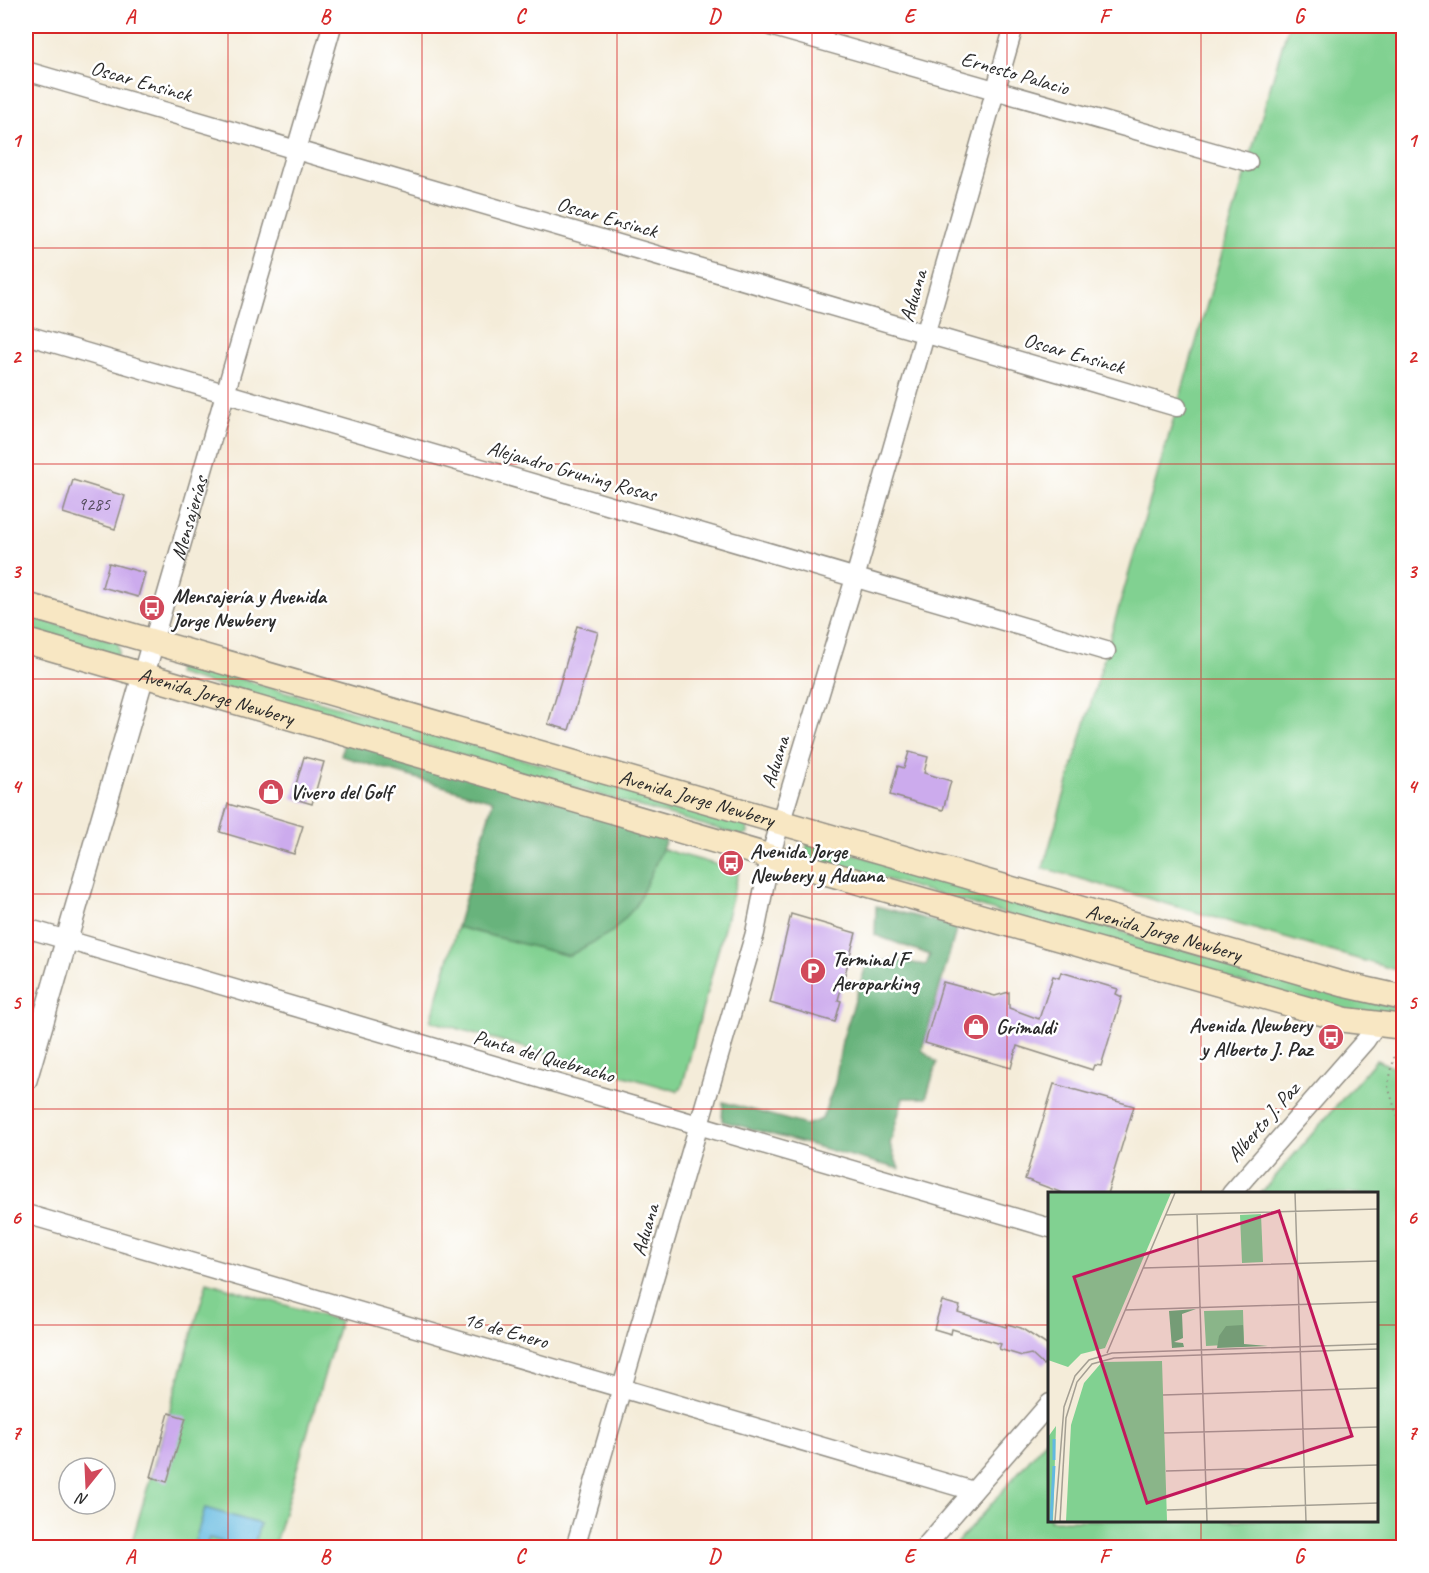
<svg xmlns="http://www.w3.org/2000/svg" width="1429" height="1573" font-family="Caveat,sans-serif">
<rect width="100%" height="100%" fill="#fff"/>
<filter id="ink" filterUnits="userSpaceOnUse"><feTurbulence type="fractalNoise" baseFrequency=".0167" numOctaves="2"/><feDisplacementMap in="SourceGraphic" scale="12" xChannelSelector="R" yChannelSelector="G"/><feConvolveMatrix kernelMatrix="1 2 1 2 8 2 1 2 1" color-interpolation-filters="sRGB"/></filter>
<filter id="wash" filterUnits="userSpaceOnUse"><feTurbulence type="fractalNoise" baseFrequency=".008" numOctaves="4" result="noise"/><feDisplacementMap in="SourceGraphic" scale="24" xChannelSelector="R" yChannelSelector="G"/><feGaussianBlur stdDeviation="1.35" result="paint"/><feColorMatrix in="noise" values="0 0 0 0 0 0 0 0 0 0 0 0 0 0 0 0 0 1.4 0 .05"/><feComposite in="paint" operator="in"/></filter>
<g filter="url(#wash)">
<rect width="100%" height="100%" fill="#f4ecd9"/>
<g fill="#81d191" stroke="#567e5e" stroke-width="1.5">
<polygon points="1288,26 1403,26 1403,972 1043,868"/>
<polygon points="26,615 118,642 119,653 115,657 26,631"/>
<polygon points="177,661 747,823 748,834 742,836 177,674"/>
<polygon points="493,801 739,871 682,1087 677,1091 431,1021"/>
<polygon points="813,842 1357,1000 1403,1008 1403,1021 1340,1011 806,856 807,843"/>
<polygon points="1376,1060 1403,1071 1403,1547 954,1547 1049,1437 1050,1520 1376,1520 1376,1194 1261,1193"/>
<polygon points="207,1282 340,1321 274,1547 130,1548"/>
</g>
<g fill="#68b37b" stroke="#4a6f53" stroke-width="1.5">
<polygon points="344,740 669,834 636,906 613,931 569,956 457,927 493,801 341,756"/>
<polygon points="876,906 957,927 922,1050 937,1063 926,1098 903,1098 890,1144 899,1169 722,1121 723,1102 806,1125 822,1119 835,1083 842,1041 866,966 890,960 926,965 930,955 875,935"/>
</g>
<polygon fill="#63b9e0" stroke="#477286" stroke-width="1.5" points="205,1508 260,1524 253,1547 241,1547 209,1538 206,1547 194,1544"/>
<g id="blocks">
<g fill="#ccabed">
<polygon points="73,480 125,496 115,529 63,513"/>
<polygon points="109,563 145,573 138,597 102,587"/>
<polygon points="577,626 598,632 569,730 548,724"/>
<polygon points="909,752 928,757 924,773 951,781 943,810 890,795 898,766 904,768"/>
<polygon points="304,757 324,762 312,804 292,798"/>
<polygon points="228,804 303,826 294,854 220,832"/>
<polygon points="791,914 856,933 838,1000 841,1001 835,1022 770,1003"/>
<polygon points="1061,972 1118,989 1116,994 1122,997 1101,1066 1095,1065 1093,1070 1017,1046 1011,1068 925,1043 943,982 995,996 1009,992 1009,1008 1039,1019 1053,976 1059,978"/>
<polygon points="1054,1084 1134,1106 1107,1194 1065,1194 1025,1179"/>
<polygon points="942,1301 960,1306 958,1312 1006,1327 1007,1324 1021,1328 1050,1347 1050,1358 1043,1365 1031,1354 1022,1356 999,1349 1001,1344 952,1329 951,1334 934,1329"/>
<polygon points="169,1413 186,1418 167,1482 151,1477"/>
</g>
</g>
</g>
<g filter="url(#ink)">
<use href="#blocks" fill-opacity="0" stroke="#908c82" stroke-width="1.5"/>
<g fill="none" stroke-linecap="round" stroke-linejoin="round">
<g stroke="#908c82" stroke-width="21">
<g id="minor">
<polyline points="770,26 1248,162"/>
<polyline points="26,71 1177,407"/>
<polyline points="26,335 1106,651"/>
<path id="s1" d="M153,642L332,26"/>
<polyline points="26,928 1050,1228"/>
<polyline points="1231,1194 1366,1040 1376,1025"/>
<polyline points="26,1214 973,1491"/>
<polyline points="575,1548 755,933 770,857 855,578 1014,26"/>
<polyline points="924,1548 1050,1403"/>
</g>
</g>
<g stroke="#908c82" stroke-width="24">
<polyline id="tertiary" points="26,1080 153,642"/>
</g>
<g stroke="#908c82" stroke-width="27">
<g id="secondary">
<path id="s2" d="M26,605L1342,984L1404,998"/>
<path id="s3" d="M26,641L799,865L1346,1020L1404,1027"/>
</g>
</g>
<polyline stroke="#908c82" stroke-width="2" stroke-dasharray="1.5 4.5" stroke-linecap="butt" points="1397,1045 1388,1086 1404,1138"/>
<use href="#minor" stroke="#fff" stroke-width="18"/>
<use href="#tertiary" stroke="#fff" stroke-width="21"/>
<use href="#secondary" stroke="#f8e7c3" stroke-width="24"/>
</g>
</g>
<path fill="none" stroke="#d62828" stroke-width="1.5" stroke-opacity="0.55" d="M228,26V1548M422,26V1548M617,26V1548M812,26V1548M1007,26V1548M1201,26V1194M26,248H1404M26,464H1404M26,679H1404M26,894H1404M26,1109H1404M26,1325H1050M1376,1325H1404M1201,1520V1548"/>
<defs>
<g id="bus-disc" transform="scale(1.35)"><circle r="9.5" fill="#d1495b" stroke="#fff"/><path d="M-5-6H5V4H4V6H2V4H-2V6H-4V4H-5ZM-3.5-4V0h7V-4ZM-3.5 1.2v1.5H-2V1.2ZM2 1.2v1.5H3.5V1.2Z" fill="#fff"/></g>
<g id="shop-disc" transform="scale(1.35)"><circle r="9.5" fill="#d1495b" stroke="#fff"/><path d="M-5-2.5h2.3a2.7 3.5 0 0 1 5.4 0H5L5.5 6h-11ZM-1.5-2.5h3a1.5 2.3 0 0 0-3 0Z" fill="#fff"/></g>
<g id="parking-disc" transform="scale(1.35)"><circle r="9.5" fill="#d1495b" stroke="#fff"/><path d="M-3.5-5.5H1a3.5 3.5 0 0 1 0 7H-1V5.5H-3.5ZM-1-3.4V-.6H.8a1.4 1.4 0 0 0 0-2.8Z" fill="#fff"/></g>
</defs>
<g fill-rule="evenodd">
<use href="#bus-disc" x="152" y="608"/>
<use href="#shop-disc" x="271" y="792"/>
<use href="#bus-disc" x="731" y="863"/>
<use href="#parking-disc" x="813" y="971"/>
<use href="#shop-disc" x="976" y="1027"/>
<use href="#bus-disc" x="1331" y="1037"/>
</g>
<g text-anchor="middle" stroke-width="5" stroke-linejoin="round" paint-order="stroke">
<g font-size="18" fill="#534b5c">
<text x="94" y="510">9285</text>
</g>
<g font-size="21" fill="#2b2b2b" stroke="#fff">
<text transform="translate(1015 73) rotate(16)" y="7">Ernesto Palacio</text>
<text transform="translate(141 81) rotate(16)" y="7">Oscar Ensinck</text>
<text transform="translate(607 217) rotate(16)" y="7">Oscar Ensinck</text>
<text transform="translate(913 296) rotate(-74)" y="7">Aduana</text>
<text transform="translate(1074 353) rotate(16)" y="7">Oscar Ensinck</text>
<text transform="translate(572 471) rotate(16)" y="7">Alejandro Gruning Rosas</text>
<text dy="7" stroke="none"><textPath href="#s1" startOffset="129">Mensajerías</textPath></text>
<text dy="7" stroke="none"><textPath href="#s3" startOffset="198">Avenida Jorge Newbery</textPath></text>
<text transform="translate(775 762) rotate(-73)" y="7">Aduana</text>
<text dy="7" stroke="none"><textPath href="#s2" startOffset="698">Avenida Jorge Newbery</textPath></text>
<text dy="7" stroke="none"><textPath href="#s2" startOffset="1184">Avenida Jorge Newbery</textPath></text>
<text transform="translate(544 1056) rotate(16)" y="7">Punta del Quebracho</text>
<text transform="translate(1263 1122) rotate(-49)" y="7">Alberto J. Paz</text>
<text transform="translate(645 1230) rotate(-74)" y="7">Aduana</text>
<text transform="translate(506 1330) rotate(16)" y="7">16 de Enero</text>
</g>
<g font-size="21" font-weight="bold" fill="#2b2b2b" stroke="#fff" text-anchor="start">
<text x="172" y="603">Mensajería y Avenida<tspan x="172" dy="24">Jorge Newbery</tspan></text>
<text x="290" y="799">Vivero del Golf</text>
<text x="750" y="858">Avenida Jorge<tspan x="750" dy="24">Newbery y Aduana</tspan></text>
<text x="832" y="966">Terminal F<tspan x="832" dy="24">Aeroparking</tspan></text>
<text x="1312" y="1032" text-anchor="end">Avenida Newbery<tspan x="1312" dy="24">y Alberto J. Paz</tspan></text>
<text x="996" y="1034">Grimaldi</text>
</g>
</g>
<g transform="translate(1048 1192)">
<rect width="330" height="330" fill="#f4ecd9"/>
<path d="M0,1H123L57,156L33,162L20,175L0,168ZM213,22L215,70L194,71L192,23ZM195,118L196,152L158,154L156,119ZM114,169L119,329H18L23,233L36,191L54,170ZM8,234L5,329H0V245Z" fill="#81d191"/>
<path d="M148,117L134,122L135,146L126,150L135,151L136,155L124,156L121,119ZM195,133L196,152L220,154L169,156L171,144L178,134Z" fill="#68b37b"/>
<path fill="none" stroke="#63b9e0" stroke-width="3" d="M6,268V247M3,329L6,274"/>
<path fill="none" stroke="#a49f93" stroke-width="1.5" d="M247,1L258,329M149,22L159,329M117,23L330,17M95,76L330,69M77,118L330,110M59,161L127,1M115,203L330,196M116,241L330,235M118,279L330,273M119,318L330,311M7,329L16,215L27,184L41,168L64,161L330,152M12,329L18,226L29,190L44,172L66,166L330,157"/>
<path fill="#c2185b" fill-opacity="0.15" stroke="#c2185b" stroke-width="3" d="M231,19L304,244L99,311L26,85Z"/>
<rect width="330" height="330" fill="none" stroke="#2b2b2b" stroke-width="3"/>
</g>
<rect width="1429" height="1573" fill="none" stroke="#fff" stroke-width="66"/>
<g transform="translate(87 1486) rotate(198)"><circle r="28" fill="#ffffff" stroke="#aaaaaa" stroke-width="1.5"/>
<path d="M0-4.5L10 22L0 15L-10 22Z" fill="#d1495b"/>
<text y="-9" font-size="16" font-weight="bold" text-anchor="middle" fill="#2b2b2b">N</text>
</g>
<rect x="33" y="33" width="1363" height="1507" fill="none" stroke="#d62828" stroke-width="2"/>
<g font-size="20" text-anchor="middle" font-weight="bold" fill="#d62828">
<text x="130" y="23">A</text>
<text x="325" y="23">B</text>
<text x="520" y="23">C</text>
<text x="714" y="23">D</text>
<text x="909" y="23">E</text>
<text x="1104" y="23">F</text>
<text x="1299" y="23">G</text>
<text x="16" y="147">1</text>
<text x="1412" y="147">1</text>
<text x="16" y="363">2</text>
<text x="1412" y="363">2</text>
<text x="16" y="578">3</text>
<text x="1412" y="578">3</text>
<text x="16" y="793">4</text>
<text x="1412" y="793">4</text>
<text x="16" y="1009">5</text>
<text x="1412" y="1009">5</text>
<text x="16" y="1224">6</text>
<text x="1412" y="1224">6</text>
<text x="16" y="1439">7</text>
<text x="1412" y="1439">7</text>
<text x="130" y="1563">A</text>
<text x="325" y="1563">B</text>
<text x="520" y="1563">C</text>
<text x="714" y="1563">D</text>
<text x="909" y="1563">E</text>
<text x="1104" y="1563">F</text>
<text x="1299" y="1563">G</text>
</g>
</svg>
